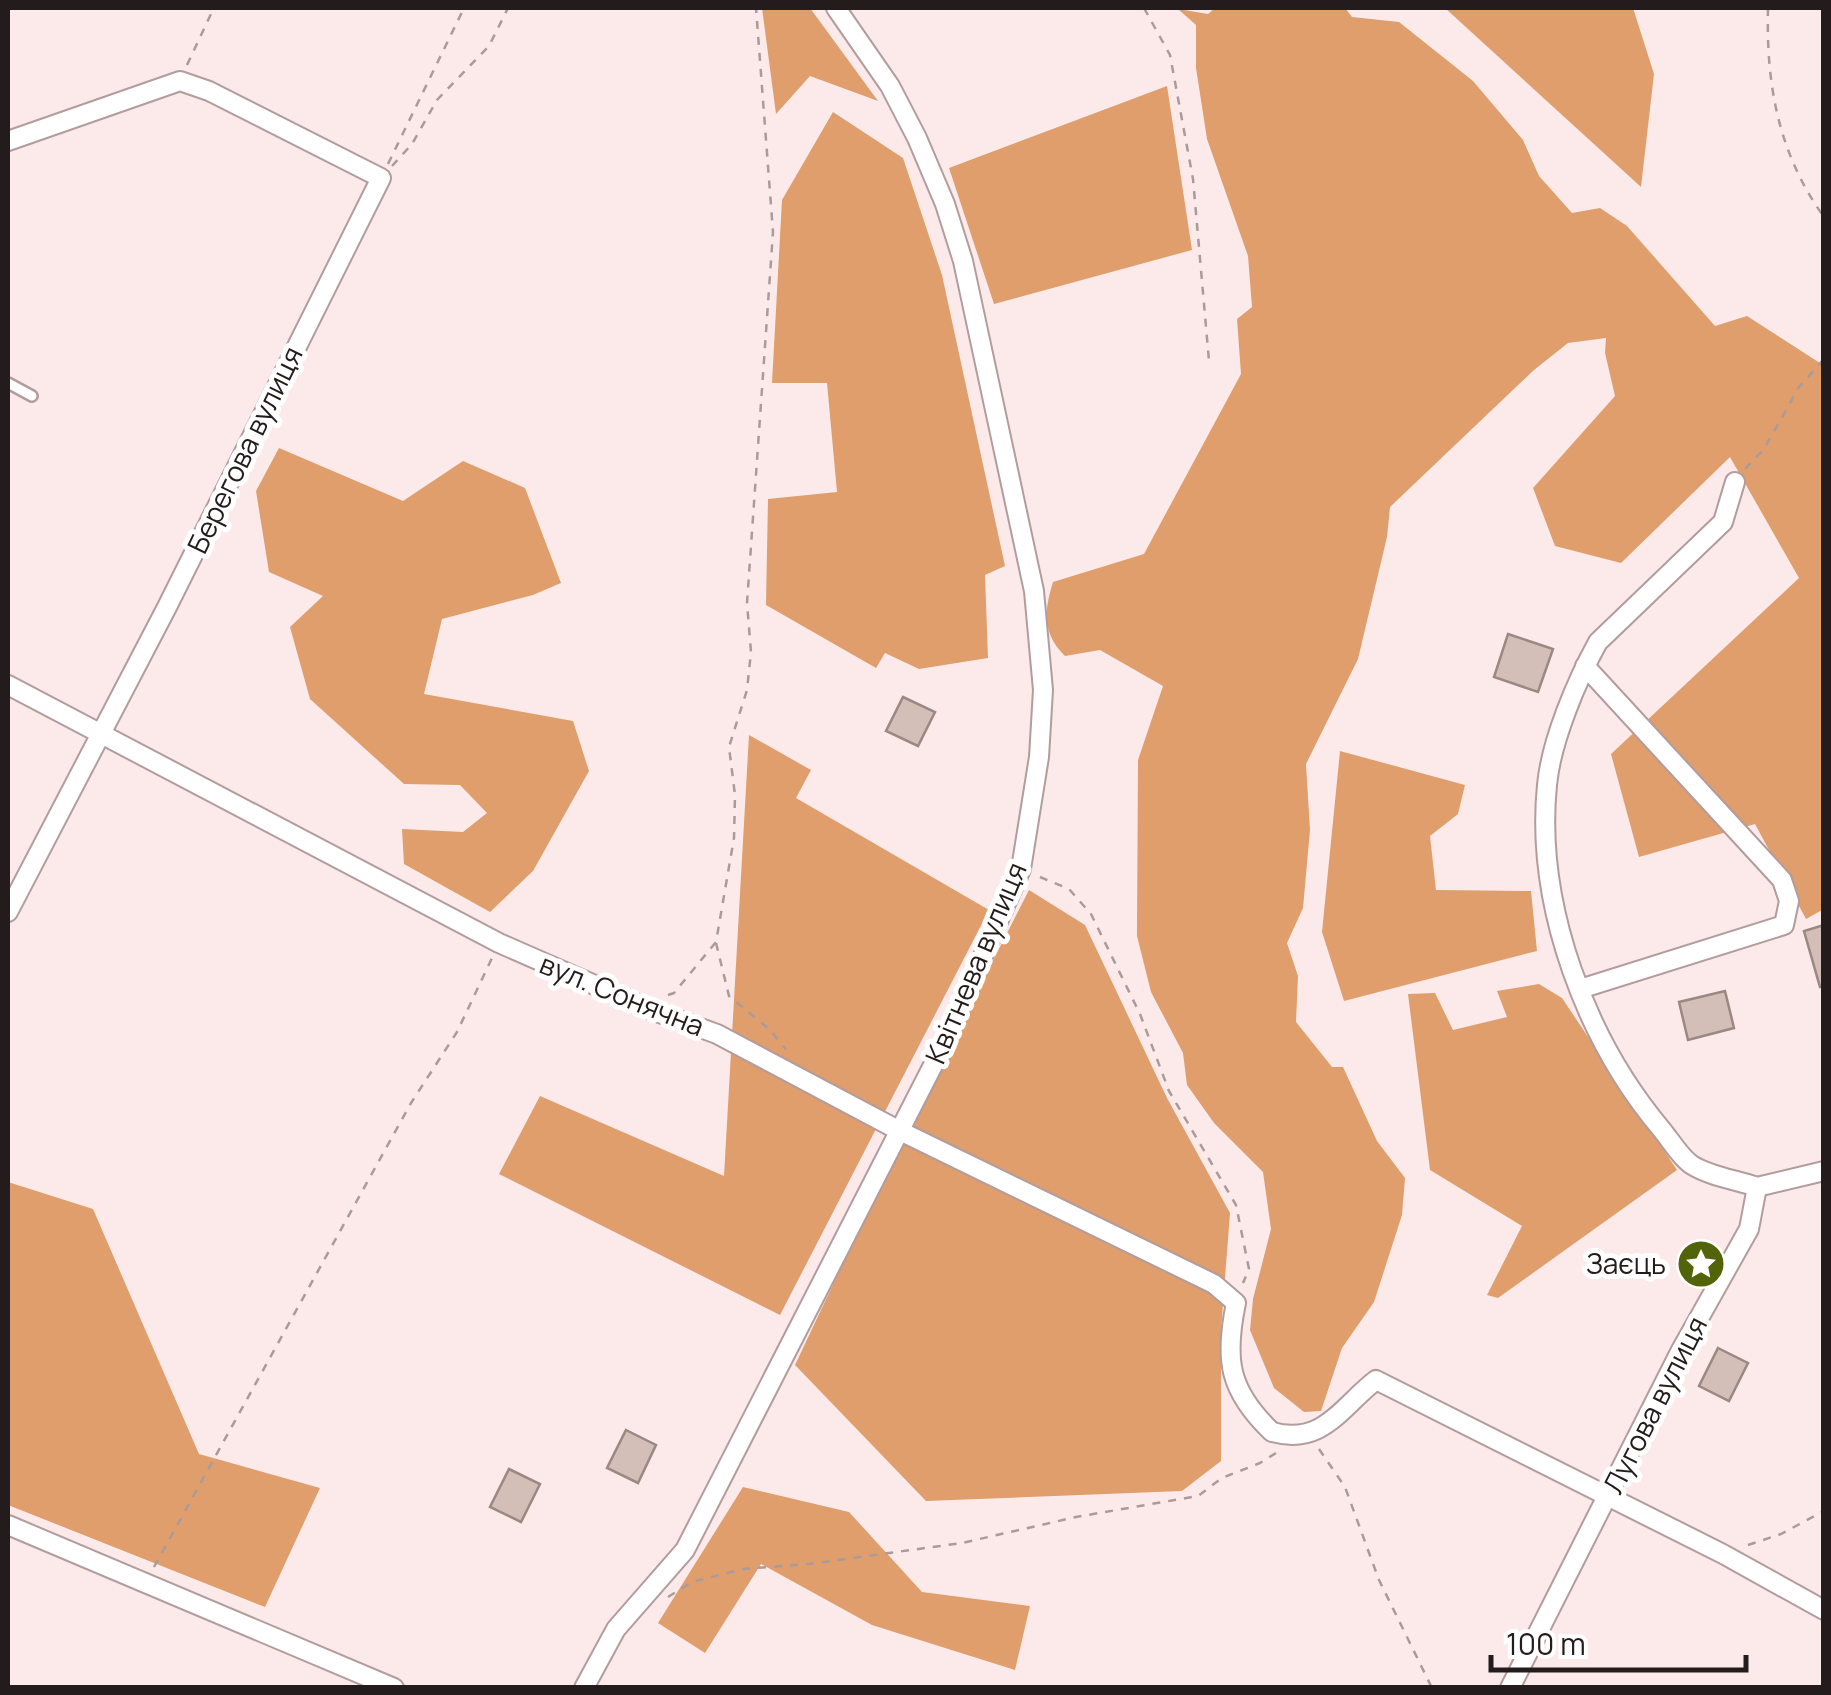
<svg xmlns="http://www.w3.org/2000/svg" width="1831" height="1695" font-family="Manrope,sans-serif">
<rect width="100%" height="100%" fill="#fceaea"/>
<g fill="#df9e6b">
<polygon points="762,8 810,8 878,101 810,76 776,114"/>
<path d="M1215,8H1345L1352,17L1399,22L1473,81L1523,140L1539,176L1572,213L1600,208L1627,226L1715,326L1747,316L1823,365L1824,909L1806,919L1755,824L1639,857L1611,754L1799,578L1730,457L1621,563L1555,546L1533,488L1615,396L1605,353L1606,338L1568,343L1534,370L1390,507L1387,537L1358,659L1306,764L1310,830L1303,908L1287,943L1298,976L1296,1022L1332,1067H1343L1377,1141L1405,1178L1402,1215L1374,1302L1342,1348L1321,1411L1304,1412L1274,1388L1250,1330L1253,1299L1271,1229L1263,1172L1214,1123L1187,1085L1183,1053L1151,992L1137,936L1138,760L1163,686L1100,650L1065,656C1042,634 1044,611 1053,582L1144,554L1241,374L1237,319L1252,307L1248,256L1207,139L1196,68V25L1178,9L1208,14Z"/>
<polygon points="1445,8 1633,8 1654,74 1641,187"/>
<polygon points="1167,86 1192,250 994,304 949,168"/>
<polygon points="833,112 903,158 942,275 1005,566 985,575 988,658 919,669 885,653 876,668 766,605 768,499 837,492 827,383 772,383 782,200"/>
<polygon points="279,448 403,501 463,461 525,488 561,583 533,595 442,619 424,694 573,721 589,771 533,871 490,912 404,864 402,829 463,832 487,813 460,785 404,784 310,699 290,627 323,596 269,572 256,491"/>
<polygon points="749,735 811,770 796,798 989,910 780,1315 499,1174 540,1096 724,1176"/>
<polygon points="1340,751 1465,785 1458,814 1430,836 1436,890 1531,891 1537,951 1344,1001 1322,932"/>
<polygon points="1029,890 1085,925 1167,1098 1230,1213 1221,1330 1221,1461 1182,1491 926,1501 795,1365 896,1151"/>
<polygon points="1539,984 1562,998 1677,1170 1498,1298 1487,1295 1522,1226 1430,1170 1408,994 1435,993 1453,1030 1507,1017 1497,991"/>
<polygon points="8,1182 93,1209 199,1454 320,1488 265,1607 8,1505"/>
<polygon points="743,1487 849,1512 922,1592 1030,1606 1015,1670 872,1625 761,1564 705,1653 658,1623"/>
</g>
<g fill="#d3beb8" stroke="#9c8883" stroke-width="2.5">
<polygon points="1508,634 1553,649 1538,692 1494,677"/>
<polygon points="903,697 935,712 918,746 886,731"/>
<polygon points="1824,925 1824,987 1820,987 1804,931"/>
<polygon points="1725,991 1734,1028 1688,1040 1679,1002"/>
<polygon points="1718,1348 1748,1363 1729,1401 1699,1386"/>
<polygon points="626,1430 656,1445 638,1483 607,1468"/>
<polygon points="509,1469 540,1484 521,1522 490,1507"/>
</g>
<g fill="none" stroke-linecap="round" stroke-linejoin="round">
<g stroke="#b29c9d" stroke-width="14">
<polyline id="service" points="8,383 32,396"/>
</g>
<g stroke="#b29c9d" stroke-width="22">
<g id="minor">
<polyline points="8,141 180,81 209,91 381,178 167,607 8,912"/>
<path d="M1735,482L1723,522L1598,642C1577,680 1551,741 1547,785C1535,905 1586,1040 1662,1130C1671,1141 1681,1158 1692,1165C1709,1176 1737,1180 1757,1187"/>
<path d="M8,685L499,943L654,1011L717,1034L898,1130L1214,1284L1236,1303C1224,1360 1229,1391 1272,1432C1323,1446 1341,1407 1376,1380L1723,1554L1824,1610"/>
<polyline points="1580,989 1784,925 1789,901 1782,880 1585,666"/>
<polyline points="1757,1187 1824,1171"/>
<polyline points="8,1525 394,1688"/>
<polyline points="584,1688 616,1629 685,1550 948,1036 1021,869 1039,757 1043,690 1034,591 963,261 945,204 917,138 890,86 836,8"/>
<polyline points="1510,1688 1680,1352 1749,1229 1757,1187"/>
</g>
</g>
<g stroke="#a99b9b" stroke-width="2.5" stroke-dasharray="8 8" stroke-linecap="butt">
<polyline points="1144,8 1170,55 1193,179 1209,361"/>
<path d="M1768,8C1766,84 1778,153 1824,217"/>
<polyline points="187,65 211,14 207,8"/>
<polyline points="388,164 464,8"/>
<polyline points="392,166 412,144 437,100 489,46 508,8"/>
<polyline points="1745,469 1764,449 1799,387 1824,359"/>
<polyline points="1040,877 1069,889 1091,914 1140,1014 1169,1091 1236,1205 1249,1269 1243,1283"/>
<polyline points="716,943 729,996 769,1029 786,1049"/>
<polyline points="668,995 674,993 716,942 734,838 735,795 729,747 747,690 751,652 747,603 773,232 756,8"/>
<polyline points="1319,1449 1345,1487 1379,1580 1432,1688"/>
<polyline points="1748,1545 1781,1534 1824,1511"/>
<polyline points="154,1567 411,1103 457,1032 492,958"/>
<polyline points="668,1597 692,1582 743,1569 809,1564 962,1543 1076,1517 1198,1496 1222,1478 1260,1463 1276,1453"/>
</g>
<use href="#service" stroke="#fff" stroke-width="9"/>
<use href="#minor" stroke="#fff" stroke-width="18"/>
</g>
<defs>
<g id="sight-disc" transform="scale(2.5)"><circle r="9.5" fill="#526309" stroke="#fff"/><path d="M0-6L1.8-2.2L6-1.7L2.9 1.2L3.7 5.4L0 3.3L-3.7 5.4L-2.9 1.2L-6-1.7L-1.8-2.2Z" fill="#fff"/></g>
</defs>
<g fill-rule="evenodd">
<use href="#sight-disc" x="1701" y="1264"/>
</g>
<g text-anchor="middle" stroke-width="10" stroke-linejoin="round" paint-order="stroke">
<g font-size="28" fill="#241c1c" stroke="#fff">
<text transform="translate(245 450) rotate(-64)" y="10">Берегова вулиця</text>
<text transform="translate(976 963) rotate(-67)" y="10">Квітнева вулиця</text>
<text transform="translate(622 995) rotate(22)" y="10">вул. Сонячна</text>
<text transform="translate(1655 1405) rotate(-63)" y="10">Лугова вулиця</text>
</g>
<g font-size="28" fill="#241c1c" stroke="#fff" text-anchor="end">
<text x="1666" y="1274">Заєць</text>
</g>
</g>
<rect width="1831" height="1695" fill="none" stroke="#241c1c" stroke-width="20"/>
<path d="M1491 1655v15h255v-15" fill="none" stroke="#241c1c" stroke-width="5"/>
<text x="1506" y="1655" font-size="30" fill="#241c1c" stroke="#ffffff" stroke-width="8" paint-order="stroke">100 m</text>
</svg>
